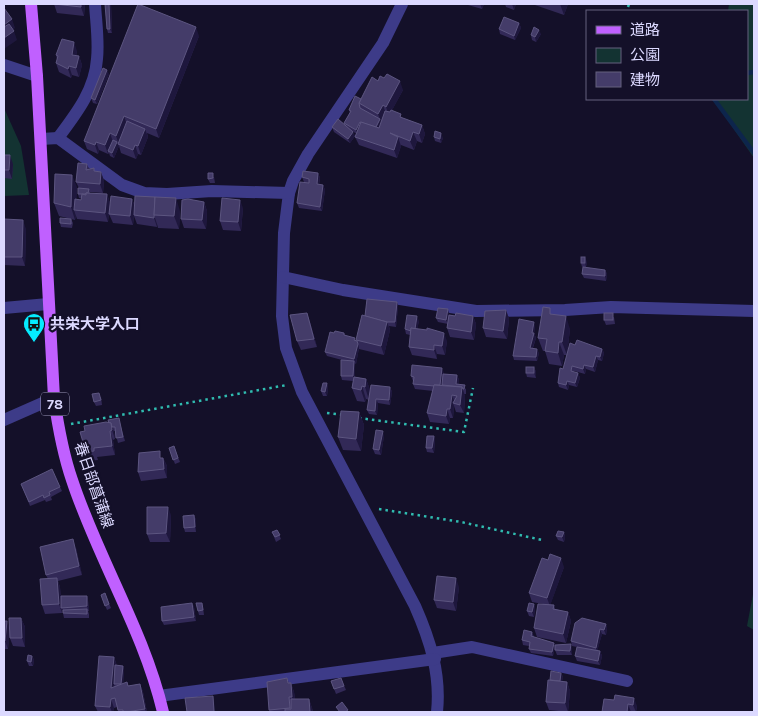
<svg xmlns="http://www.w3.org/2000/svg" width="758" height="716" font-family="Karla,'Noto Sans JP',sans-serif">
<rect width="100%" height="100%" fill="#141029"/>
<g fill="#133332">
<polygon points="729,4 754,4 754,158 714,101 715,99 747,99 747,11 728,11"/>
<polygon points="4,108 21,146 29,195 4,196"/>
<polygon points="754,589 754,630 747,626"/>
</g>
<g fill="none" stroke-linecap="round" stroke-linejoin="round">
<g stroke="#0d254c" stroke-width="4.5">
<polyline points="747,73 754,72"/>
<polyline points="714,99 754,153"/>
</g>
<g stroke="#30bcb0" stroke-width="2.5" stroke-dasharray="2.5 4" stroke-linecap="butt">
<polyline points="628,7 629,4"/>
<polyline points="327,413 344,415"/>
<polyline points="359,418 464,432 473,388"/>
<polyline points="71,424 287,385"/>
<polyline points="379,509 461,522 542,540"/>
</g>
<g stroke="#3d3b88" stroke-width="12">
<path d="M402,4L383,43L308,154L293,181L289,193L284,233L282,316L286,348L302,392L415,606C430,640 441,674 437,712"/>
<polyline points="4,65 37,76"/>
<path d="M58,138C76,114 95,90 97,59C99,41 96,22 95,4"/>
<polyline points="41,139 58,138 122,185 144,193 167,194 212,191 289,193"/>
<polyline points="283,277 343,290 476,311 565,310 611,307 754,311"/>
<polyline points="4,308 48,304"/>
<polyline points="4,420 54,398"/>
<polyline points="433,653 472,647 627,681"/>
<polyline points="159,696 435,659"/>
</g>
<path stroke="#c060ff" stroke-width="12" d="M31,4L37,76L54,398C58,426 63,454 72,480C98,559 144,631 163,712"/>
</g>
<g fill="#322957">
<polygon points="54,4 85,4 84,16 57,13"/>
<polygon points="105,4 111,4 112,33 108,33 107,29"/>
<polygon points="468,4 484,4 482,9 468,5"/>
<polygon points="505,4 516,4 514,10 506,7"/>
<polygon points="532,4 568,4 564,15"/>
<polygon points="519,23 521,28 515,40 500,34 499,29"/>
<polygon points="541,34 536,42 532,40 531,35"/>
<polygon points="199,36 159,138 147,133 148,137 141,155 138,154 136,159 121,153 119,146 114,158 110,156 109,153 108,154 99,150 98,154 87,149 84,141"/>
<polygon points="77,51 76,56 79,56 82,65 79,77 72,75 71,78 59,72 56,63 57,60 56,55"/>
<polygon points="109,74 97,104 93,103 91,98"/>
<polygon points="378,81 403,90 392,110 403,118 422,125 425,134 422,143 417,141 414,150 401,145 401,146 397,158 359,145 355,137 357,134 352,131 355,136 350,143 334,132 332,127 345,125 344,123 350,113 349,110 361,99"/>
<polygon points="434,137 443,138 441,143 435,141"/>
<polygon points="4,155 13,164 12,179 4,178"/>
<polygon points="87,164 89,169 95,172 101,172 104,181 103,193 90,192 90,193 107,194 110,203 108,222 77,219 76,216 75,220 59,216 54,203 77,187 76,200 81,200 81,198 79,198 78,194 79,188 76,182"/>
<polygon points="318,173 320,178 319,185 323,185 325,190 322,211 299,208 297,203 309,183 304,182 302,177"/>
<polygon points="214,177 215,183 210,183 208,179"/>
<polygon points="132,199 135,206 180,211 179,229 158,228 157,224 157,227 137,224 134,216 133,225 113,223 109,214"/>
<polygon points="204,202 207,211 206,229 184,228 181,219"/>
<polygon points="243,208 241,231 223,230 220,221"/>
<polygon points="4,219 26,229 25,266 4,265"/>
<polygon points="71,219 73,223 72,228 61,227 60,223"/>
<polygon points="587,262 586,267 582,267 581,263"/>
<polygon points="605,270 607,274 606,281 584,278 582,274"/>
<polygon points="397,302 398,307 396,327 389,326 390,330 384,355 359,349 359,348 356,364 355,363 355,377 366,379 370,390 390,387 392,392 390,405 378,403 377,415 369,414 367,410 369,400 366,399 365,402 357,401 352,388 353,381 342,380 341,376 342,360 327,356 325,352 344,333 345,336 357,341 365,316"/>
<polygon points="506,310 509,319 507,339 486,337 483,328"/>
<polygon points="307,313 310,322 317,347 301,350 297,341"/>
<polygon points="449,314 449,315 455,316 473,316 476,324 474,340 450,337 447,328 448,324 438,322 436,318"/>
<polygon points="553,314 570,329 567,355 564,355 562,366 549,364 545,351 543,351 538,338"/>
<polygon points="614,317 615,324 606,325 604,320"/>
<polygon points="419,321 417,329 447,341 445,355 437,354 437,359 412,355 409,347 410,335 406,334 405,329"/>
<polygon points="535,326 534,333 536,338 533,348 539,353 537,361 514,360 513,356"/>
<polygon points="575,345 602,349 604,353 602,361 598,360 595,372 586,369 585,374 574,371 573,372 578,373 580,378 577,387 569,385 568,390 559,387 558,383"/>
<polygon points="534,367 536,372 536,378 527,377 526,373"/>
<polygon points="444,373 444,374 457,375 459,380 458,384 466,389 466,394 464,394 465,396 464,413 456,412 454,406 453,418 450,418 449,424 430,422 427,413 433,391 415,389 413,384 414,381 413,381 411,376"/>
<polygon points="327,383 328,388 327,396 323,396 321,391"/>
<polygon points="101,397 102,405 96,406 94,402"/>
<polygon points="359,412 364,425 361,451 343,450 338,437"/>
<polygon points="109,423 120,423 125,441 118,443 115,431 114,431 115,439 113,440 115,455 97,457 98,460 89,461 86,452 85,431"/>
<polygon points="384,436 381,455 375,454 373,449"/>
<polygon points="434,436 435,440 434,453 427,452 426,448"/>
<polygon points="174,446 180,462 175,464 169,448"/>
<polygon points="162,458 163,458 167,466 167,478 141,481 138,472"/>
<polygon points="21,484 60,487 62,491 51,497 52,500 46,502 45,500 30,506"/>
<polygon points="171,515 170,542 150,542 147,534"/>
<polygon points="194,515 196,520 196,532 185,532 184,528"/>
<polygon points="277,530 281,539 276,542 272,532"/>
<polygon points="564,532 565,537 564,542 558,540 556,536"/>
<polygon points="76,548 82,575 58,581 60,587 61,602 87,596 88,600 89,611 88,611 89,614 89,618 64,618 62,608 62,613 45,614 42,605 48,579 46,575"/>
<polygon points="564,567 550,605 554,605 555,609 568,612 571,621 566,643 537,637 534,628 543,604 532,602 529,593"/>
<polygon points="459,587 456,611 437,608 434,600"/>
<polygon points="105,593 111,608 107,610 101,595"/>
<polygon points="192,603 194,607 196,621 164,625 162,621"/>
<polygon points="534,604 535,608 534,617 529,616 527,611"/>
<polygon points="203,607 204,615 199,615 198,611"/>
<polygon points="21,618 25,627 25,647 13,646 9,636 8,649 4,649 4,621 9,628"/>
<polygon points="606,624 607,628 606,635 602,634 597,651 600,651 602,656 600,665 577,661 575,656 577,647 572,646 571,641"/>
<polygon points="532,632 534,637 554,643 555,647 553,656 531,653 529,649 529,646 523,645 522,640"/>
<polygon points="572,648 572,655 557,655 555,650"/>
<polygon points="32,656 34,660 33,666 29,666 27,661"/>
<polygon points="114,657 117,666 123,666 124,670 123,684 127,682 128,686 140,684 143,692 147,712 118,712 117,707 114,708 113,712 98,712 95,706"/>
<polygon points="561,673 563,677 562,681 567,682 570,691 568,712 549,710 546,702 550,680"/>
<polygon points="287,678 289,683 291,683 294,692 295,699 309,699 312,708 313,712 270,712 269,710"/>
<polygon points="341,678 346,690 336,694 331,681"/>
<polygon points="615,695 637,706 636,712 602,712 614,700"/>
</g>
<g fill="#1e173d">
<polygon points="81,4 85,4 84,16 81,7"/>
<polygon points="109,4 111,4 112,33 110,29"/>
<polygon points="480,4 484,4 482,9"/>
<polygon points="512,4 516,4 514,10"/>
<polygon points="560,4 568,4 564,15"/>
<polygon points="12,19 15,28 4,36 4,25"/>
<polygon points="519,23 521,28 515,40 514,36"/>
<polygon points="196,27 199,36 159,138 156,129"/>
<polygon points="539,30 541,34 536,42 535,37"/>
<polygon points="14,31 17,40 4,49 4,38"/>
<polygon points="74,42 77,51 75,63 72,55"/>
<polygon points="79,56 82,65 79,77 76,68"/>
<polygon points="69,66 72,75 71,78 68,69"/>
<polygon points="107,70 109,74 97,104 95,100"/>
<polygon points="400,81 403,90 389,116 386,107"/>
<polygon points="383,105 386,114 377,132 376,128 380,120 378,114"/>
<polygon points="124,116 127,125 119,145 116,136"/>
<polygon points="360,122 362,126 357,134 356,130"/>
<polygon points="422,125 425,134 422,143 419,134"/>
<polygon points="145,129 148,137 141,155 138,146"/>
<polygon points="353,132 355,136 350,143 348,139"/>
<polygon points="413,132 417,141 414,150 410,141"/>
<polygon points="110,133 113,142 108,151 108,154 105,145"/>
<polygon points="441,133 443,138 441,143 440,139"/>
<polygon points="398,137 401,146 397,158 394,150"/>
<polygon points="96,142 99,150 98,154 95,145"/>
<polygon points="117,142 119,146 114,158 112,153"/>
<polygon points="135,145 138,154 136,159 133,150"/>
<polygon points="10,155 13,164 12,179 9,170"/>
<polygon points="101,172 104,181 103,193 100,184"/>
<polygon points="318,173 320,178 318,189 317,184"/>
<polygon points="72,175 77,187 76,211 74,210 76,216 75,220 71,207"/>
<polygon points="323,185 325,190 322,211 320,207"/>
<polygon points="107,194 110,203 108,222 105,213"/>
<polygon points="176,198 180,211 179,229 174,216"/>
<polygon points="4,199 5,203 4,215"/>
<polygon points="132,199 135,207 133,225 130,216"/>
<polygon points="240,200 243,208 241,231 238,222"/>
<polygon points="204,202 207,211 206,229 202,220"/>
<polygon points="154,215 157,224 157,227 154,218"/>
<polygon points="23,220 26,229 25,266 22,257"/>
<polygon points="585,257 587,262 586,267 585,263"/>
<polygon points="605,270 607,274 606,281 605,276"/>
<polygon points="397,302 398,307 396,327 395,322"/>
<polygon points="448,309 449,314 448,324 446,320"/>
<polygon points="506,310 509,319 507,339 503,331"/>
<polygon points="307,313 310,322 317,347 314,339"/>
<polygon points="417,316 419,321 416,336 414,331"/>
<polygon points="473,316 476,324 474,340 471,332"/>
<polygon points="566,316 570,329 567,355 562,342"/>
<polygon points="387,322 390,330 384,355 381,346"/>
<polygon points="534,322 535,326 534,336 534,333 536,338 531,352 530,348"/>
<polygon points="444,333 447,341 445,355 442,346"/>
<polygon points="559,342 564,355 562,366 558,353"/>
<polygon points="358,344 359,348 356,364 354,359"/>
<polygon points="434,345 437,354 437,359 434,350"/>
<polygon points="537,349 539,353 537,361 536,357"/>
<polygon points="602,349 604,353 602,361 600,357"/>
<polygon points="596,356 598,360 595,372 593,367"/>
<polygon points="354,361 355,365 355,381 353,376"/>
<polygon points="584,365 586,369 585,374 583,369"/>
<polygon points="534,367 536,372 536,378 534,373"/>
<polygon points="442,368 444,373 442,392 440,387"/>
<polygon points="578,373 580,378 577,387 575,383"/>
<polygon points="457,375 459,380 458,388 456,384"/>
<polygon points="366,379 371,392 369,400 365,387"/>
<polygon points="567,381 569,385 568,390 566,385"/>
<polygon points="327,383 328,388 327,396 325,392"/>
<polygon points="362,386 366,399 365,402 361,390"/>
<polygon points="390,387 392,392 390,405 389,400"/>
<polygon points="462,387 465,396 464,413 460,405"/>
<polygon points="452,395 455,403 453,403 454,406 453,418 450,409"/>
<polygon points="376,399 378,403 377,415 375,411"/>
<polygon points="447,409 450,418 449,424 446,416"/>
<polygon points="359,412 364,425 361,451 356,439"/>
<polygon points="111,423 114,432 115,439 112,430"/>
<polygon points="110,431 113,440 115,455 112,446"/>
<polygon points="383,431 384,436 381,455 379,450"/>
<polygon points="434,436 435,440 434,453 432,448"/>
<polygon points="163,458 167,466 167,478 164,469"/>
<polygon points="168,507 171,515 170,542 166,533"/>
<polygon points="194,515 196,520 196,532 195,527"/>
<polygon points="564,532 565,537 564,542 562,537"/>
<polygon points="73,539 76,548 82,575 79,566"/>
<polygon points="561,558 564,567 550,606 547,598"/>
<polygon points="57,578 60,587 62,613 59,604"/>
<polygon points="456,578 459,587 456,611 453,602"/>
<polygon points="87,596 88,600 89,611 87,606"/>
<polygon points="192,603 194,607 196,621 194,617"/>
<polygon points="534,604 535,608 534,617 532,612"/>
<polygon points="568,612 571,621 566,643 563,634"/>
<polygon points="21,618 25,627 25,647 22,638"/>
<polygon points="7,621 10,630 8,649 5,641"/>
<polygon points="606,624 607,628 606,635 604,630"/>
<polygon points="600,629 602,634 597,652 596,648"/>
<polygon points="554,643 555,647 553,656 552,652"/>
<polygon points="571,644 572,648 572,655 570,651"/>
<polygon points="600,651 602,656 600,665 598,661"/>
<polygon points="32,656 34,660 33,666 31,662"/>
<polygon points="114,657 117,666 114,684 115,687 111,688"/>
<polygon points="123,666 124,670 123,688 121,684"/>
<polygon points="561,673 563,677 561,689 560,684"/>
<polygon points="567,682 570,691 568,712 565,703"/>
<polygon points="291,683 294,692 296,706 292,697"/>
<polygon points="140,684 143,692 147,712 146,712 145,709"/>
<polygon points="213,696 214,700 215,712 214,712"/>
<polygon points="634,698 637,706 636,712 633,705"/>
<polygon points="111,699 114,708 113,712 112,712 110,707"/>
<polygon points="309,699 312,708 313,712 310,712"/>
<polygon points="628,704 631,712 627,712"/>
</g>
<g fill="#443c69" stroke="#5c5580">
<polygon points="54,4 81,4 81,7"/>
<polygon points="105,4 109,4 110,29 107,29"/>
<polygon points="138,4 196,27 156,129 124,116 116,136 110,133 105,145 96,142 95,145 84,141"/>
<polygon points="4,8 12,19 4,25"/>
<polygon points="504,17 519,23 514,36 499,29"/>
<polygon points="9,24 14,31 4,38 4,27"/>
<polygon points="534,27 539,30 535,37 531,35"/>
<polygon points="62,39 74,42 72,55 79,56 76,68 69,66 68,69 56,63 58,56 56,55"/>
<polygon points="103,68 107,70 95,100 91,98"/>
<polygon points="387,74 400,81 386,107 383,105 378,114 359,103 372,77 378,81 380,76 384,78"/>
<polygon points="355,96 361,99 359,103 360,108 380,119 376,127 360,122 356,130 344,123 351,111 349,110"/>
<polygon points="391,110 401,114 400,117 422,125 419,134 413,132 410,141 390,133 398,137 394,150 355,137 361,122 379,128 385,111 390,112"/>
<polygon points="338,119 353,132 348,139 332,127"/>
<polygon points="127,121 145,129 138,146 135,145 133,150 118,144"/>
<polygon points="435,131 441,133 440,139 434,137"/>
<polygon points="113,140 117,142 112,153 108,151"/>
<polygon points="4,155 10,155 9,170 4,170"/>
<polygon points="78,163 87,164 86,170 94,168 94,171 101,172 100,184 76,182"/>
<polygon points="303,171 318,173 317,184 323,185 320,207 297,203 300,182 309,183 309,179 302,177"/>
<polygon points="208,173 213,173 213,178 208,179"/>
<polygon points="55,174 72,175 71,207 54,203"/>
<polygon points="78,188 89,189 88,193 86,193 86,194 78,194"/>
<polygon points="86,193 107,194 105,213 74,210 75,199 81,200 82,194 86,195"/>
<polygon points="111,196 132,199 130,216 109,214"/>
<polygon points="135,196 155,197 154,218 134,215"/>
<polygon points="155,197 176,198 174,216 154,215"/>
<polygon points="222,198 240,200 238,222 220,221"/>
<polygon points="188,199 204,202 202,220 181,219 182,200"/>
<polygon points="60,218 71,219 71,224 60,223"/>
<polygon points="4,219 23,220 22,257 4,257"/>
<rect x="581" y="257" width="4" height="6"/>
<polygon points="583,267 605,270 605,276 582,274"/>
<polygon points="367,299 397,302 395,322 387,322 365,316"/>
<polygon points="543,307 550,308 550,314 566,316 562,342 559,342 558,353 545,351 547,339 538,338"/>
<polygon points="438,308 448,309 446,320 436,318"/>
<polygon points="506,310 503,331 483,328 485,311"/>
<polygon points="307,313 314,339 297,341 290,315"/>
<polygon points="456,313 473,316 471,332 447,328 449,315 455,316"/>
<rect x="604" y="313" width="9" height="7"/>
<polygon points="362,315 387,322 381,346 356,340"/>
<polygon points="407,315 417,316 415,329 411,328 411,331 405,329"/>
<polygon points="519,319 534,322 532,333 534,333 530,348 537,349 536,357 513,356"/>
<polygon points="411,328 427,330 427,328 444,333 442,346 434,345 434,350 409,347"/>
<polygon points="335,331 344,333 344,335 355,338 354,340 357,341 358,344 354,359 325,352 330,332 334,333"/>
<polygon points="577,340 602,349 600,357 596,356 593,367 584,365 583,369 572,366 571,371 578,373 575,383 567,381 566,385 558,383 560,368 563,369 570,343 575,345"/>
<polygon points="341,360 354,361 353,376 341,376"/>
<polygon points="412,365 442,368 440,385 434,385 434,386 413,384 414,377 411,376"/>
<rect x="526" y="367" width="8" height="6"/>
<polygon points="443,374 457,375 456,384 465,385 464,389 463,389 462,387 442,385"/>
<polygon points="354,377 366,379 365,387 362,386 361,390 352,388"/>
<polygon points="323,383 327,383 325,392 321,391"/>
<polygon points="371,385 390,387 389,400 376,399 375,411 367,410"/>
<polygon points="434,385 462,387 460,405 453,403 457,396 452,395 450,409 447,409 446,416 427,413"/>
<polygon points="99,393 101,400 94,402 92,394"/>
<polygon points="341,411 359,412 356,439 338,437"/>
<polygon points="119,418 123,437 116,438 115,427 112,427 111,423 109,423 108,420"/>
<polygon points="106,422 111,423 112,430 110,431 112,446 94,448 94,451 86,452 80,432 85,431 84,426"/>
<polygon points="376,430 383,431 379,450 373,449"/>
<polygon points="427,436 434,436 432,448 426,448"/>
<polygon points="174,446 178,458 173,460 169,448"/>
<polygon points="160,451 160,458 163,458 164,469 138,472 139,453"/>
<polygon points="52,469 60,487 49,492 50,495 44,498 43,495 29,502 21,484"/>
<polygon points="147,507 168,507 166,533 147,534"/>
<polygon points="194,515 195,527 184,528 183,516"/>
<polygon points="277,530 280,535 275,537 272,532"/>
<polygon points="558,531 564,532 562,537 556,536"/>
<polygon points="73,539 79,566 46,575 40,547"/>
<polygon points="550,554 561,558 547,598 529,593 542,558 548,560"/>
<polygon points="437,576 456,578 453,602 434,600"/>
<polygon points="57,578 59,604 42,605 40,579"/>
<polygon points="105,593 109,604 105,606 101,595"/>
<polygon points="61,596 87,596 87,606 61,608"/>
<polygon points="192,603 194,617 162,621 161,607"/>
<polygon points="196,603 202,603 203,610 198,611"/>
<polygon points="529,603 534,604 532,612 527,611"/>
<polygon points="538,604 554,605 553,609 568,612 563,634 534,628"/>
<polygon points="87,609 87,614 63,613 63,610"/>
<polygon points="9,618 21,618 22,638 10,638"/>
<polygon points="582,618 606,624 604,630 600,629 596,648 571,641 575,623"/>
<polygon points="4,621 7,621 5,641 4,641"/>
<polygon points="524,630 532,632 531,636 554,643 552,652 529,649 530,642 522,640"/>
<polygon points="571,644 570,651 555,650 555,645"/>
<polygon points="577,647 600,651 598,661 575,656"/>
<polygon points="28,655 32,656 31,662 27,661"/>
<polygon points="99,656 114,657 111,688 127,682 128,686 140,684 145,709 126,712 123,712 123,710 118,710 115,698 111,699 110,707 95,706"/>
<polygon points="115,665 123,666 121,684 114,684"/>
<polygon points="551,671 561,673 560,681 550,680"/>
<polygon points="287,678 288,683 291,683 292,697 289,697 290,708 269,710 267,682"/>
<polygon points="341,678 344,686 334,689 331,681"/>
<polygon points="548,680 567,682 565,703 546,702"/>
<polygon points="615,695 634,698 633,705 628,704 627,712 602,712 604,699 614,700"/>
<polygon points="213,696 214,712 187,712 185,698"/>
<polygon points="291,699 309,699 310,712 285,712 285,709 291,709"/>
<polygon points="342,702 348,710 345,712 340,712 336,707"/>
</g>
<defs>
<g id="bus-pin" transform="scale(1.125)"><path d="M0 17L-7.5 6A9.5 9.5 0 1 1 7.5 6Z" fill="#05ebff" stroke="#141029"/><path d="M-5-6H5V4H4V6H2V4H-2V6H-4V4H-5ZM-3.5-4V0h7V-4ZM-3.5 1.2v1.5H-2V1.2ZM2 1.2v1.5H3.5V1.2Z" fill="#111"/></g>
</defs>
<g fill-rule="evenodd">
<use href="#bus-pin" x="34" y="324"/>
</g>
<g text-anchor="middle" stroke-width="4.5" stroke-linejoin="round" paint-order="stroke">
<rect fill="#141029" stroke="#a09dbf" stroke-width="1" x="41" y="392.5" width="28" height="23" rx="4"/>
<g font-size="14" font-weight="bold" fill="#dcd9ff">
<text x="55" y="409">78</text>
</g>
<g font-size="15" font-weight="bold" fill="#dcd9ff" stroke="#141029" text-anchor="start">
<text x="50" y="329">共栄大学入口</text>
</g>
<g font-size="15" fill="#dcd9ff" stroke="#141029">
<text transform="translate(94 485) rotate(71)" y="5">春日部菖蒲線</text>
</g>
</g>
<rect width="758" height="716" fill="none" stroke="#dcd9ff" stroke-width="10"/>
<rect x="586" y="10" width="162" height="90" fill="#141029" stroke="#64607f"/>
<rect x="596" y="26" width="25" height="8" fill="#c060ff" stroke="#64607f"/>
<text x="630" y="35" font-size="15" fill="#dcd9ff">道路</text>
<rect x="596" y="48" width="25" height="15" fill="#133332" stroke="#64607f"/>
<text x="630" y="60" font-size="15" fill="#dcd9ff">公園</text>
<rect x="596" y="72" width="25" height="15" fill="#443c69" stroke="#64607f"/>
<text x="630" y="85" font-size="15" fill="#dcd9ff">建物</text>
</svg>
